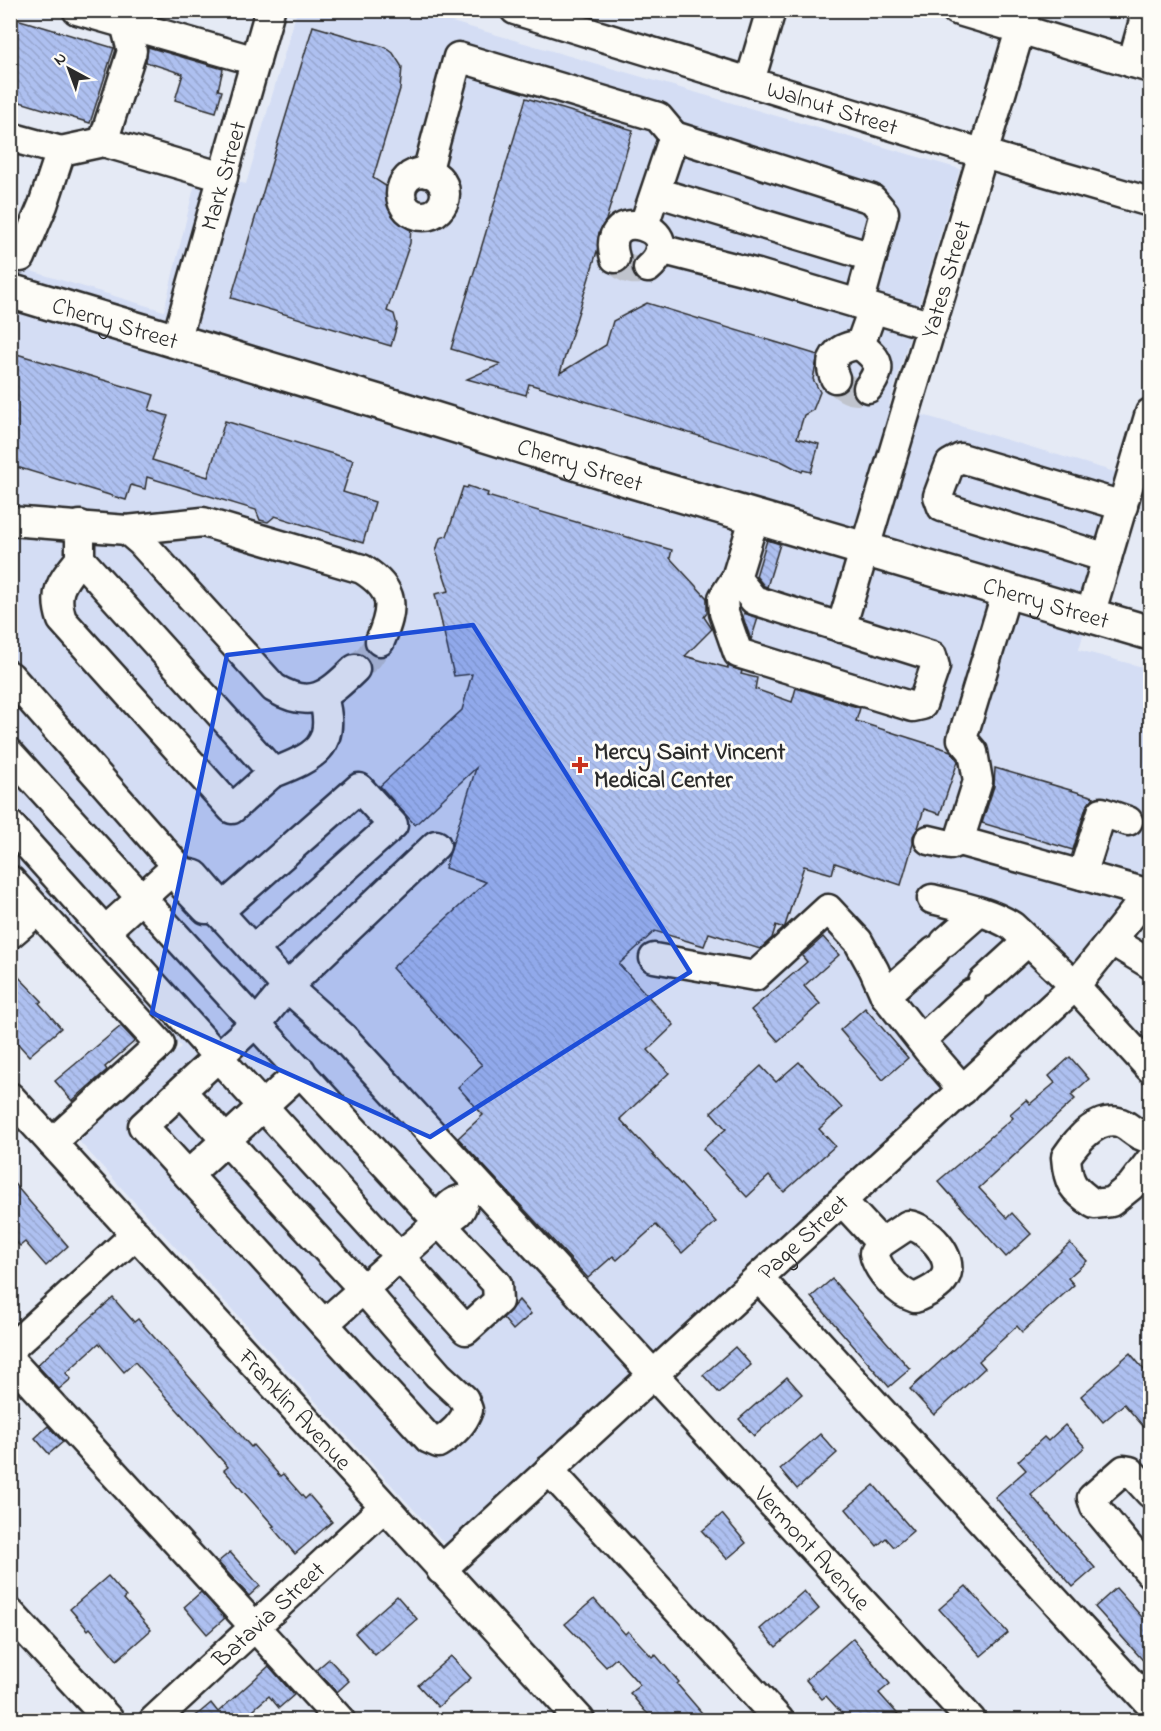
<svg xmlns="http://www.w3.org/2000/svg" width="1161" height="1731" font-family="'Indie Flower',sans-serif">
<defs>
<pattern id="building-back-hatch" width="6" height="6" patternUnits="userSpaceOnUse" patternTransform="scale(1.5)"><rect width="6" height="6" fill="#aec0f0"/><path d="M-1 5l2 2M0 0l6 6M5-1l2 2" fill="none" stroke="#96a5ce"/></pattern>
</defs>
<rect width="100%" height="100%" fill="#e5eaf5"/>
<filter id="ink" filterUnits="userSpaceOnUse"><feTurbulence type="fractalNoise" baseFrequency=".0167" numOctaves="2"/><feDisplacementMap in="SourceGraphic" scale="12" xChannelSelector="R" yChannelSelector="G"/><feConvolveMatrix kernelMatrix="1 2 1 2 8 2 1 2 1" color-interpolation-filters="sRGB"/></filter>
<g filter="url(#ink)">
<polygon fill="#d4ddf4" points="297,11 414,11 960,169 889,405 1125,475 1079,650 1150,669 1150,919 1064,1020 466,1567 78,1140 181,1047 11,861 11,265 164,311 198,171 246,184"/>
<g fill="url(#building-back-hatch)" stroke="#2b2b2b" stroke-width="1.5">
<polygon points="10,17 114,48 90,123 10,99"/>
<polygon points="313,26 385,47 393,53 402,67 400,89 373,178 389,188 401,202 411,226 410,243 387,311 394,314 397,325 391,346 231,298"/>
<polygon points="148,47 223,69 218,90 222,91 216,112 175,100 183,74 146,62"/>
<polygon points="526,98 633,130 606,220 599,233 598,248 560,373 606,345 613,321 647,303 818,355 813,379 820,392 813,410 804,415 797,438 819,444 811,472 803,470 802,472 781,461 529,384 526,395 467,379 501,364 451,349"/>
<polygon points="10,352 154,395 149,410 168,416 152,460 208,477 225,421 353,460 343,492 375,502 363,543 275,516 268,522 260,520 256,510 147,477 145,489 131,485 126,500 10,465"/>
<polygon points="468,486 488,493 487,496 672,550 670,558 707,598 707,613 704,617 712,629 685,656 728,668 728,666 742,671 741,674 757,678 755,689 792,702 796,688 860,708 856,721 951,751 958,761 940,814 924,809 918,828 913,836 913,844 901,885 835,863 832,874 804,866 785,926 783,928 776,925 772,938 760,949 709,933 704,946 655,931 619,964 674,1025 648,1050 669,1073 620,1119 716,1222 682,1253 656,1225 617,1260 613,1256 588,1278 458,1138 483,1115 458,1087 482,1065 392,968 486,882 445,868 476,768 415,825 380,786 462,710 472,674 454,676 435,594 449,591 436,551 440,538 447,536 463,487 467,488"/>
<polygon points="767,540 780,544 767,587 764,586 756,576"/>
<polygon points="744,613 758,618 751,640 743,617"/>
<polygon points="995,768 1094,797 1086,807 1073,850 982,823 994,786"/>
<polygon points="823,937 839,955 804,986 820,1004 778,1041 751,1010 807,962 802,956"/>
<polygon points="10,968 42,1001 39,1003 61,1028 29,1056 10,1035"/>
<polygon points="865,1008 908,1058 883,1080 840,1030"/>
<polygon points="121,1026 135,1041 105,1067 107,1070 72,1101 55,1081"/>
<polygon points="1070,1057 1089,1079 1071,1095 1075,1099 979,1188 1007,1218 1012,1213 1031,1234 1006,1257 938,1181 1013,1118 1010,1114 1026,1100 1030,1104 1055,1083 1049,1076"/>
<polygon points="799,1062 842,1108 819,1129 835,1146 784,1192 769,1176 747,1197 703,1149 726,1129 711,1112 761,1066 776,1082"/>
<polygon points="10,1179 68,1246 46,1266 25,1242 20,1246 10,1236"/>
<polygon points="1070,1243 1087,1261 1068,1278 1074,1285 1022,1332 1017,1326 979,1361 985,1368 934,1415 910,1389"/>
<polygon points="832,1279 910,1369 889,1387 811,1297"/>
<polygon points="113,1298 134,1322 138,1319 251,1447 253,1445 280,1476 283,1474 305,1499 309,1495 332,1522 295,1554 272,1527 274,1526 224,1470 228,1467 135,1362 124,1372 99,1343 66,1373 71,1379 59,1389 37,1365"/>
<polygon points="519,1300 531,1314 513,1330 503,1318"/>
<polygon points="735,1347 751,1365 719,1393 703,1375"/>
<polygon points="1130,1353 1150,1377 1150,1434 1124,1404 1103,1422 1081,1396"/>
<polygon points="787,1377 802,1394 754,1436 739,1419"/>
<polygon points="1065,1425 1085,1447 1031,1495 1095,1568 1073,1587 995,1497 1026,1470 1018,1461 1044,1437 1048,1441"/>
<polygon points="48,1426 63,1442 49,1454 35,1438"/>
<polygon points="820,1434 837,1453 797,1489 780,1469"/>
<polygon points="874,1485 913,1531 894,1547 886,1538 877,1546 846,1509"/>
<polygon points="722,1514 746,1543 727,1559 702,1531"/>
<polygon points="230,1552 260,1586 249,1596 218,1562"/>
<polygon points="108,1576 126,1597 124,1599 151,1630 117,1660 90,1628 88,1630 70,1609"/>
<polygon points="966,1586 1008,1633 981,1656 939,1609"/>
<polygon points="1116,1588 1150,1626 1150,1668 1095,1607"/>
<polygon points="804,1591 819,1609 776,1647 760,1629"/>
<polygon points="201,1592 225,1618 207,1634 184,1607"/>
<polygon points="397,1596 417,1619 375,1655 355,1633"/>
<polygon points="594,1599 625,1634 628,1631 652,1657 655,1654 679,1682 677,1684 708,1720 655,1720 645,1711 630,1693 640,1685 616,1658 606,1667 565,1624"/>
<polygon points="853,1638 890,1684 879,1693 903,1720 848,1720 826,1696 822,1699 806,1680"/>
<polygon points="451,1656 471,1678 438,1707 418,1685"/>
<polygon points="329,1659 349,1681 337,1692 316,1670"/>
<polygon points="269,1666 294,1695 279,1708 269,1696 241,1720 191,1720 211,1703 218,1712"/>
</g>
<g fill="none" stroke-linecap="round" stroke-linejoin="round">
<g stroke="#c0c4cd" stroke-width="28" stroke-dasharray="28 14" stroke-linecap="butt">
<path d="M615,258C624,270 634,273 648,268"/>
<path d="M835,378C844,389 853,395 868,388"/>
<polyline points="355,669 369,657 380,641"/>
</g>
<g stroke="#2b2b2b" stroke-width="33">
<g id="minor">
<polyline points="77,10 256,61"/>
<path id="s1" d="M515,10L984,154L1150,202"/>
<polyline points="956,10 1150,68"/>
<polyline points="1132,63 1147,10"/>
<polyline points="750,81 771,10"/>
<polyline points="10,137 61,151 43,205 21,257 10,254"/>
<polyline points="103,142 132,51 125,24"/>
<polyline points="61,151 103,142 223,177"/>
<circle cx="423" cy="194" r="22"/>
<polyline points="427,173 458,57 658,117 674,136"/>
<polyline points="656,192 872,257"/>
<polyline points="644,225 674,136 872,199 884,213 859,304"/>
<polyline points="660,249 758,274 932,326"/>
<path d="M615,258C598,200 694,228 648,268"/>
<path id="s2" d="M176,341L270,10"/>
<path d="M860,345C880,360 883,368 868,388"/>
<path d="M835,378C825,357 841,346 860,345L873,309"/>
<polyline points="10,521 127,530"/>
<polyline points="1107,558 942,507 938,496 950,464 961,458 1123,506"/>
<path d="M80,559C63,581 52,590 62,620L232,809L271,774L269,768L80,559V525"/>
<polyline points="736,578 754,600 932,656 935,667 922,705 913,707 738,653 724,613 723,598 736,578 755,516"/>
<polyline points="1090,615 1150,413"/>
<path id="s3" d="M841,628L1026,10"/>
<path d="M355,669C327,696 311,710 274,688L141,542L127,530L203,522L362,569C396,590 394,608 380,641"/>
<polyline points="10,676 177,866 182,872 184,886 206,909 215,908 215,898 195,875 182,872"/>
<path d="M10,754C172,931 332,1109 497,1284L498,1301L466,1330L218,1057L264,1015L287,987L436,845"/>
<path d="M271,774C313,757 338,748 323,697"/>
<path d="M10,825L218,1057L143,1126L429,1439L438,1443C451,1435 463,1425 468,1410L464,1399L438,1375L363,1289L181,1091"/>
<polyline points="929,840 950,845 959,841 978,781 973,752 962,739 1007,591"/>
<polyline points="959,841 1150,894"/>
<polyline points="1082,875 1102,812 1128,821"/>
<polyline points="10,880 160,1044 52,1143"/>
<path d="M932,899C959,906 988,911 1012,926L1075,986L1150,1068"/>
<path id="s4" d="M215,908L287,987L342,1036L971,1720"/>
<polyline points="218,912 359,788 393,825 253,950"/>
<polyline points="105,931 177,866"/>
<polyline points="10,934 38,910"/>
<polyline points="1112,941 1150,964"/>
<polyline points="945,942 979,912"/>
<polyline points="654,958 755,976 828,909 858,941 874,970 885,995 929,1051 963,1090"/>
<polyline points="983,982 1028,941"/>
<polyline points="885,995 935,951"/>
<polyline points="921,1040 971,994"/>
<path id="s5" d="M10,1097L580,1720"/>
<path d="M1150,1138C1134,1136 1130,1125 1118,1122C1096,1117 1076,1142 1066,1157C1068,1184 1072,1188 1094,1204L1111,1202L1131,1186L1150,1161"/>
<polyline points="188,1175 301,1071"/>
<path d="M842,1201L881,1243L874,1253C877,1270 898,1293 915,1298C924,1294 940,1287 945,1277C956,1257 926,1227 908,1225L881,1243"/>
<polyline points="759,1278 1150,1704"/>
<path d="M324,1324L443,1218C446,1207 453,1201 464,1199C462,1212 456,1217 443,1218"/>
<polyline points="10,1349 136,1234"/>
<polyline points="10,1360 340,1720"/>
<polyline points="549,1470 779,1720"/>
<polyline points="1150,1493 1130,1471 1124,1470 1092,1498 1095,1507 1150,1573"/>
<path id="s6" d="M441,1570L1075,986L1150,892"/>
<polyline points="10,1613 109,1720"/>
<path id="s7" d="M154,1720L384,1507"/>
</g>
</g>
<g stroke="#2b2b2b" stroke-width="38">
<g id="major">
<path id="s8" d="M10,291L402,409L633,481L1150,633"/>
</g>
</g>
<use href="#minor" stroke="#fdfcf7" stroke-width="28"/>
<use href="#major" stroke="#fdfcf7" stroke-width="33"/>
</g>
</g>
<path fill="#1d4ed8" fill-opacity="0.2" stroke="#1d4ed8" stroke-width="4.5" stroke-linejoin="round" d="M473,625L690,972L430,1137L152,1013L227,655Z"/>
<path fill="#c8321e" stroke="#fdfcf7" stroke-width="2" d="M577 756h6v6h6v6h-6v6h-6v-6h-6v-6h6z"/>
<g text-anchor="middle" stroke-width="6" stroke-linejoin="round" paint-order="stroke">
<g font-size="24" fill="#2b2b2b" stroke="#fdfcf7">
<text dy="8" stroke="none"><textPath href="#s1" startOffset="332">Walnut Street</textPath></text>
<text dy="8" stroke="none"><textPath href="#s2" startOffset="172">Mark Street</textPath></text>
<text dy="8" stroke="none"><textPath href="#s3" startOffset="364">Yates Street</textPath></text>
<text dy="8" stroke="none"><textPath href="#s8" startOffset="110">Cherry Street</textPath></text>
<text dy="8" stroke="none"><textPath href="#s8" startOffset="596">Cherry Street</textPath></text>
<text dy="8" stroke="none"><textPath href="#s8" startOffset="1082">Cherry Street</textPath></text>
<text dy="8" stroke="none"><textPath href="#s6" startOffset="492">Page Street</textPath></text>
<text dy="8" stroke="none"><textPath href="#s5" startOffset="423">Franklin Avenue</textPath></text>
<text dy="8" stroke="none"><textPath href="#s4" startOffset="876">Vermont Avenue</textPath></text>
<text dy="8" stroke="none"><textPath href="#s7" startOffset="156">Batavia Street</textPath></text>
</g>
<g font-size="24" font-weight="bold" fill="#2b2b2b" stroke="#fdfcf7" text-anchor="start">
<text x="594" y="759">Mercy Saint Vincent<tspan x="594" dy="28">Medical Center</tspan></text>
</g>
</g>
<rect width="1161" height="1731" fill="none" stroke="#fdfcf7" stroke-width="36"/>
<rect x="18" y="18" width="1125" height="1695" fill="none" stroke="#2b2b2b" stroke-width="2" filter="url(#ink)"/>
<g transform="translate(69 69) rotate(319)" stroke="#fdfcf7" stroke-width="4.5" paint-order="stroke">
<path d="M0-4.5L10 22L0 15L-10 22Z" fill="#2b2b2b"/>
<text y="-9" font-size="16" font-weight="bold" text-anchor="middle" fill="#2b2b2b">N</text>
</g>
</svg>
